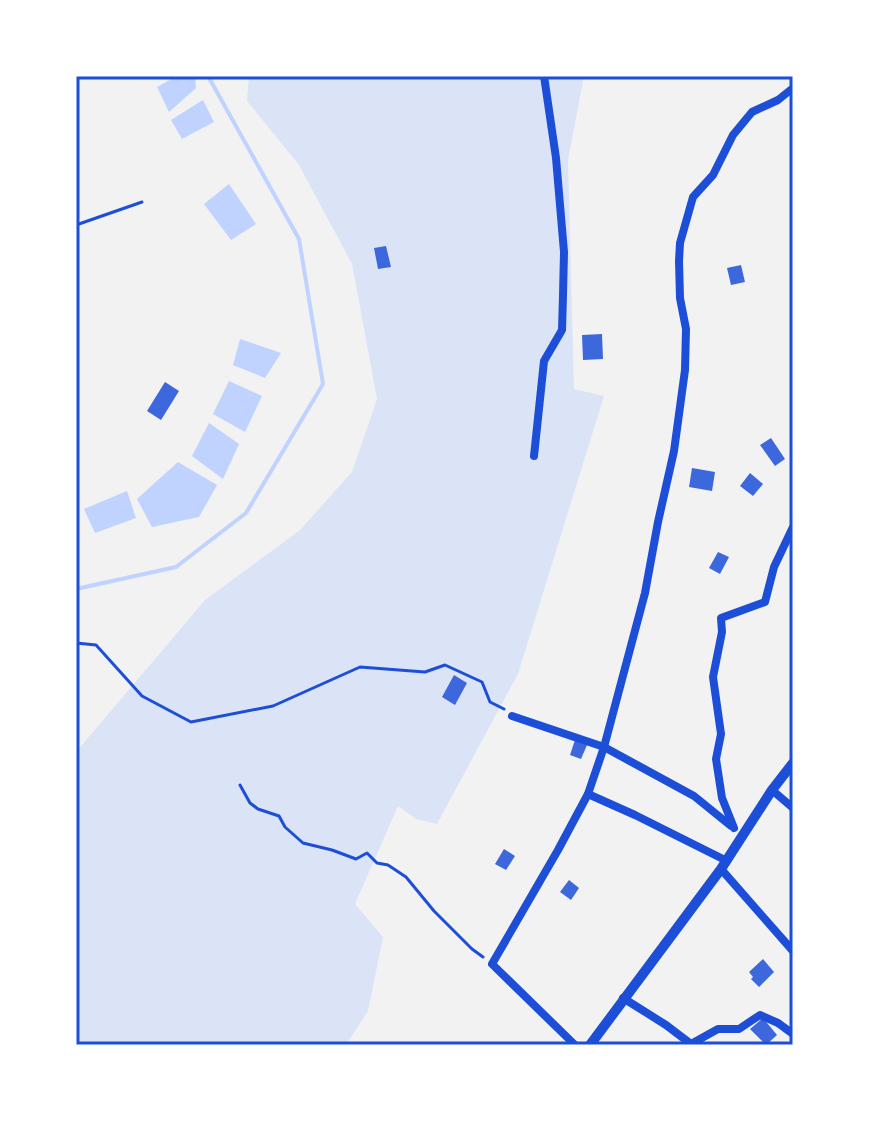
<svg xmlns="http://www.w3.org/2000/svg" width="869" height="1121" font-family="'Source Sans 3',sans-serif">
<rect width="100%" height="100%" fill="#f2f2f2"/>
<polygon fill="#dbe4f7" points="249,76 584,76 568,160 574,389 604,396 518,674 437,824 416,819 398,806 355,904 383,937 368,1011 346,1045 76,1045 76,752 205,600 300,530 352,472 377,399 352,264 299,165 247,101"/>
<g fill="#bfd3fe">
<polygon points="177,76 195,76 196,88 169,112 157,87"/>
<polygon points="203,100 214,122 182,139 171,120"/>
<polygon points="229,184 256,224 231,240 204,204"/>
<polygon points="240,339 281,353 265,378 233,365"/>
<polygon points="229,381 262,396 245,432 213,414"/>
<polygon points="209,423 239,444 223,479 192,456"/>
<polygon points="178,462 217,485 199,517 152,527 137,499"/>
<polygon points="127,491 136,518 95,533 84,509"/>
</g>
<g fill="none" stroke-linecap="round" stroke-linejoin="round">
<polyline stroke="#bfd3fe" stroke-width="4" points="76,589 176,567 246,513 323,384 299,239 208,76"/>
</g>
<g fill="#3d67dc">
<polygon points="386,246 391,267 378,269 374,248"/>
<polygon points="741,265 745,282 731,285 727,268"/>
<polygon points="602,334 603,359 583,360 582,335"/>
<polygon points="165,382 179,391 161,420 147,411"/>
<polygon points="771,438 785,459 775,466 760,445"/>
<polygon points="692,468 715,472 712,491 689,487"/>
<polygon points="750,473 763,484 753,496 740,486"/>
<polygon points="718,552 729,557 720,574 709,568"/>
<polygon points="454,675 467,683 455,705 442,697"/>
<polygon points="575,740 587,745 581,759 570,755"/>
<polygon points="504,849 515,856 506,870 495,864"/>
<polygon points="569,880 579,888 571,900 560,892"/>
<polygon points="763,959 774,972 759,987 751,979 753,977 749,972"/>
<polygon points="763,1018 777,1035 766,1045 750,1029"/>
</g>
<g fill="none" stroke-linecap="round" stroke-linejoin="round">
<g stroke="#1d4ed8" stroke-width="3">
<polyline points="76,225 142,202"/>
<polyline points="76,643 96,645 142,696 191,722 273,706 360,667 425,672 445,665 482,682 490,702 504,709"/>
<polyline points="240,785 250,803 258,809 279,816 285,827 303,843 332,850 356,859 367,853 377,863 388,865 406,877 434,911 472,949 483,957"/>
</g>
<g stroke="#1d4ed8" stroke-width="8">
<polyline points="534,456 544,361 562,330 563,295 564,252 556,158 544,76"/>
<polyline points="512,716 604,747 694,796 731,826"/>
<polyline points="772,790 793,808"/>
<polyline points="588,794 635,815 727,861"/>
<polyline points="734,828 722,798 716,759 721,734 713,677 722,632 721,618 765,602 774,567 793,527"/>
<polyline points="721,869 793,951"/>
<polyline points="623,998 666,1025 691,1044 718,1029 739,1029 760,1015 778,1023 793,1034"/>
<polyline points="575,1045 492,964 558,850 588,794 604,747 645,593 658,522 674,451 685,370 686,329 680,298 679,261 680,243 693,197 713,175 733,135 752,112 778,100 793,88"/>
</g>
<polyline stroke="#1d4ed8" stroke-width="10" points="590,1045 721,869 772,790 793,763"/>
</g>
<rect width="869" height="1121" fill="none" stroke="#ffffff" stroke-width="156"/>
<rect x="78" y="78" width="713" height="965" fill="none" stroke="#1d4ed8" stroke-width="3"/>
</svg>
